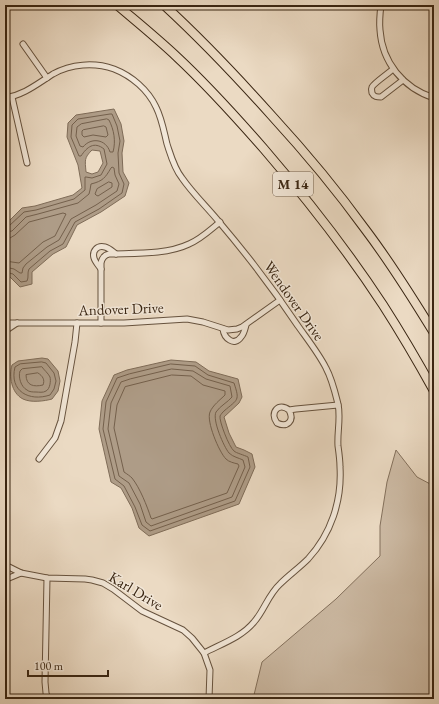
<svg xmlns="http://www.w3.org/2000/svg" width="439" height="704" font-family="'EB Garamond',serif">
<rect width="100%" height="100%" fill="#ebdac3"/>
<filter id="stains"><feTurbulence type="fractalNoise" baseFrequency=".005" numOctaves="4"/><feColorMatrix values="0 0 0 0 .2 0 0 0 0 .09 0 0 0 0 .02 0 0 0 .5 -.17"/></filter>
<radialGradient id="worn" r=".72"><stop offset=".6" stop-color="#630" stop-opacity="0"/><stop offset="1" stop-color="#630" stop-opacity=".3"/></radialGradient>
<polygon fill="#cdbba5" stroke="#83705c" points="396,450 417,477 434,486 434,699 253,699 262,662 336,599 380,556 380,526 387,482"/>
<g fill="#ae9c87" stroke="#7f6c58" fill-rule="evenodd">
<path d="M114,109L121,124L124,141L122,153L123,172L129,183L125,196L101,212L77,225L66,247L53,254L32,272V284L20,287L10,277L5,276V225L22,208L35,206L73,195L82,188L78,165L67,137L68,123L76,115ZM92,150L100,151L103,163L98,172L92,174L86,172C85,160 84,158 92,150Z"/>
<path d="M42,358L48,359L58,371L60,381L58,391L52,399C45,401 31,403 23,399C11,393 9,376 12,365L18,361Z"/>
<polygon points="171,360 196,362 209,371 238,379 242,397 239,403 224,417 229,433 236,447 244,450 252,454 255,467 239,504 149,536 139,528 132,508 121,488 111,482 99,429 102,401 114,375 127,370"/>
</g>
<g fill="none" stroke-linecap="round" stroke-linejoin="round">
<g stroke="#74604c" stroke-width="1">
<path d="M107,119L109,120C114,130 116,141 113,152H110C106,139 91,137 83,147L80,146L76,136L77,127L81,124Z"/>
<polygon points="104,126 106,127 108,135 106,137 93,135 84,137 82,135 82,131 83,130"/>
<polygon points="109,182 112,183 112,187 98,196 96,195 95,194 97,189"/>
<path d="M5,227L9,226L24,212L36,210L74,199L85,190V177H86L92,178L101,175L107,164L104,149C94,141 87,147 81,156H79L71,137L72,125L78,119L110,114H112L117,126L120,141L118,153L119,173L124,184L122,193L99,209L75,222L63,244L50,251L29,269C27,273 29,277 27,281L21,282L13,274L5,272"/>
<path d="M5,232L12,231L26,217L38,214L78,203L89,194L90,190L91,184C103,181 105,178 111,168L112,167L114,168L115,175L119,184L117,191L96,205L71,219L59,240L47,247L26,264L23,268L22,273H20L14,269L5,267"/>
<polyline points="5,238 10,238 15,235 29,222 63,213 66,214 55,236 43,242 19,263 5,261"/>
<path d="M42,362L46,363L54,373L56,381L54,389L50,395C29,402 9,391 15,367L20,364Z"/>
<path d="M171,364L195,366L208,375L234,383C240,401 238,399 224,411C223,412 221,414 220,416C219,421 229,447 234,451C236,453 244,455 248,457L250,467L235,501L150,531L142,525L135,507L124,486L115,479L103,429L106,402L117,378L129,374Z"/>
<path d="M42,367C44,370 48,373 50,377C51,381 50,389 46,391C43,393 39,392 36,392C33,392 29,392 27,390C21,387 18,377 20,371L22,369Z"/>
<path d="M172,369L193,371L206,379L230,386L232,397C228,402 220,406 216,412C212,420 224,447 229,453C233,457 239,458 243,460L245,467L232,497L151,526L146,522L140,504L129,483L119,476L108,429L111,403L121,382L130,379Z"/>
<path d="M38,373C43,376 45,380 43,385C34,387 26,386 26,375Z"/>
<path d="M172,375L191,376L203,385L225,391V395C220,400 213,405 210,412C206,421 219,452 226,459C229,462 234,463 238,464L239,466L227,493L152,519L151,518C147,506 140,488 132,478C130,476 127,474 124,472L114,428L117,405L125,387Z"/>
</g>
<g stroke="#66523e" stroke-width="7">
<g id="minor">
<path d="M381,5C380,13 379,21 380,30C382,62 403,88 434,98"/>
<polyline points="23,44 47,78"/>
<path d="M393,69C389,73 374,83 372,87C371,89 372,92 372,93C374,97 377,97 381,97L403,80"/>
<polyline points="12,97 27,163"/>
<path d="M5,98C24,95 37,84 53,74C71,64 94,62 114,69C132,76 148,90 156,107C162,119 164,132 167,144C171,156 174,168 182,178C193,194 208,208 220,223C248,256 274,290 298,326C308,340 319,354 326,368C332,379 335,392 338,404C341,418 337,432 338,446C339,453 340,460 340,467C342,501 331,534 308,559C299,568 289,575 280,584C268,595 264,611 254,622C242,637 221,644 204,653"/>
<path d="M101,269C99,266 95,262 94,258C92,251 97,245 105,247C109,248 112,251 116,254"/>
<polyline points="5,323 124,323 187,319 203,322 228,330 237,329 242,327 280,300"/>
<path d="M101,323V263C102,258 104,255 109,254C134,253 166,255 189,244C201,239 210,230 220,222"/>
<path d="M223,329C224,338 234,347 241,337C244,334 245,329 246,325"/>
<polyline points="5,331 17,323"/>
<path d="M289,410C295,421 287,428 277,423C269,412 279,402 289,410L296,409L338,405"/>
<polyline points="39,459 55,438 61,421 75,342 77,323"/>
<polyline points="5,567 9,567 21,573 47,578 85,579 92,580 103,583 113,589 142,611 183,630 192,638 204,653 210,670 209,699"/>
<polyline points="5,578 9,578 21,573"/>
<polyline points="47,578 45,682 46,693 48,699"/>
</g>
</g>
<g stroke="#392512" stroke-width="10">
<g id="highway">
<path d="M117,5C137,22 158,39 177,57C207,85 236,117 264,149C307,199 347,250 383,305C401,333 418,362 434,391"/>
<path d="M164,5C202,40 238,78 272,116C305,152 336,189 365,229C390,262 412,297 434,333"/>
</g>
</g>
<use href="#minor" stroke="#f2e7d8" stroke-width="5"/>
<use href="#highway" stroke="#ebdac3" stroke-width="8"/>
</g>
<g text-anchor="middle" stroke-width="3" stroke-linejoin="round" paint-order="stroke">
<rect fill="#f2e7d8" stroke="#705f4d" stroke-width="1" x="273" y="172" width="40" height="24" rx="3"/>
<g font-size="14" font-weight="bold" fill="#392512">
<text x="293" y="189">M 14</text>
</g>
<g font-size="15" fill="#392512" stroke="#f2e7d8">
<text transform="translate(294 301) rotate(55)" y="5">Wendover Drive</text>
<text transform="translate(121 309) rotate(-2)" y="5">Andover Drive</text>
<text transform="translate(136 591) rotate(31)" y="5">Karl Drive</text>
</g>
</g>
<rect width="439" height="704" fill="none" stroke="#ebdac3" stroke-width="20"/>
<rect x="6" y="6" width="427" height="692" fill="none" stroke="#392512" stroke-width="2"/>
<rect x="10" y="10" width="419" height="684" fill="none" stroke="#392512"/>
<path d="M28 670v6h80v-6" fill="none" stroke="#392512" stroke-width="2"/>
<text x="34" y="670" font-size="12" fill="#392512" stroke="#f2e7d8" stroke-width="3" paint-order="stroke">100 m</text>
<rect width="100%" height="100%" filter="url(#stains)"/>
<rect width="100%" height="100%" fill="url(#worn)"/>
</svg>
